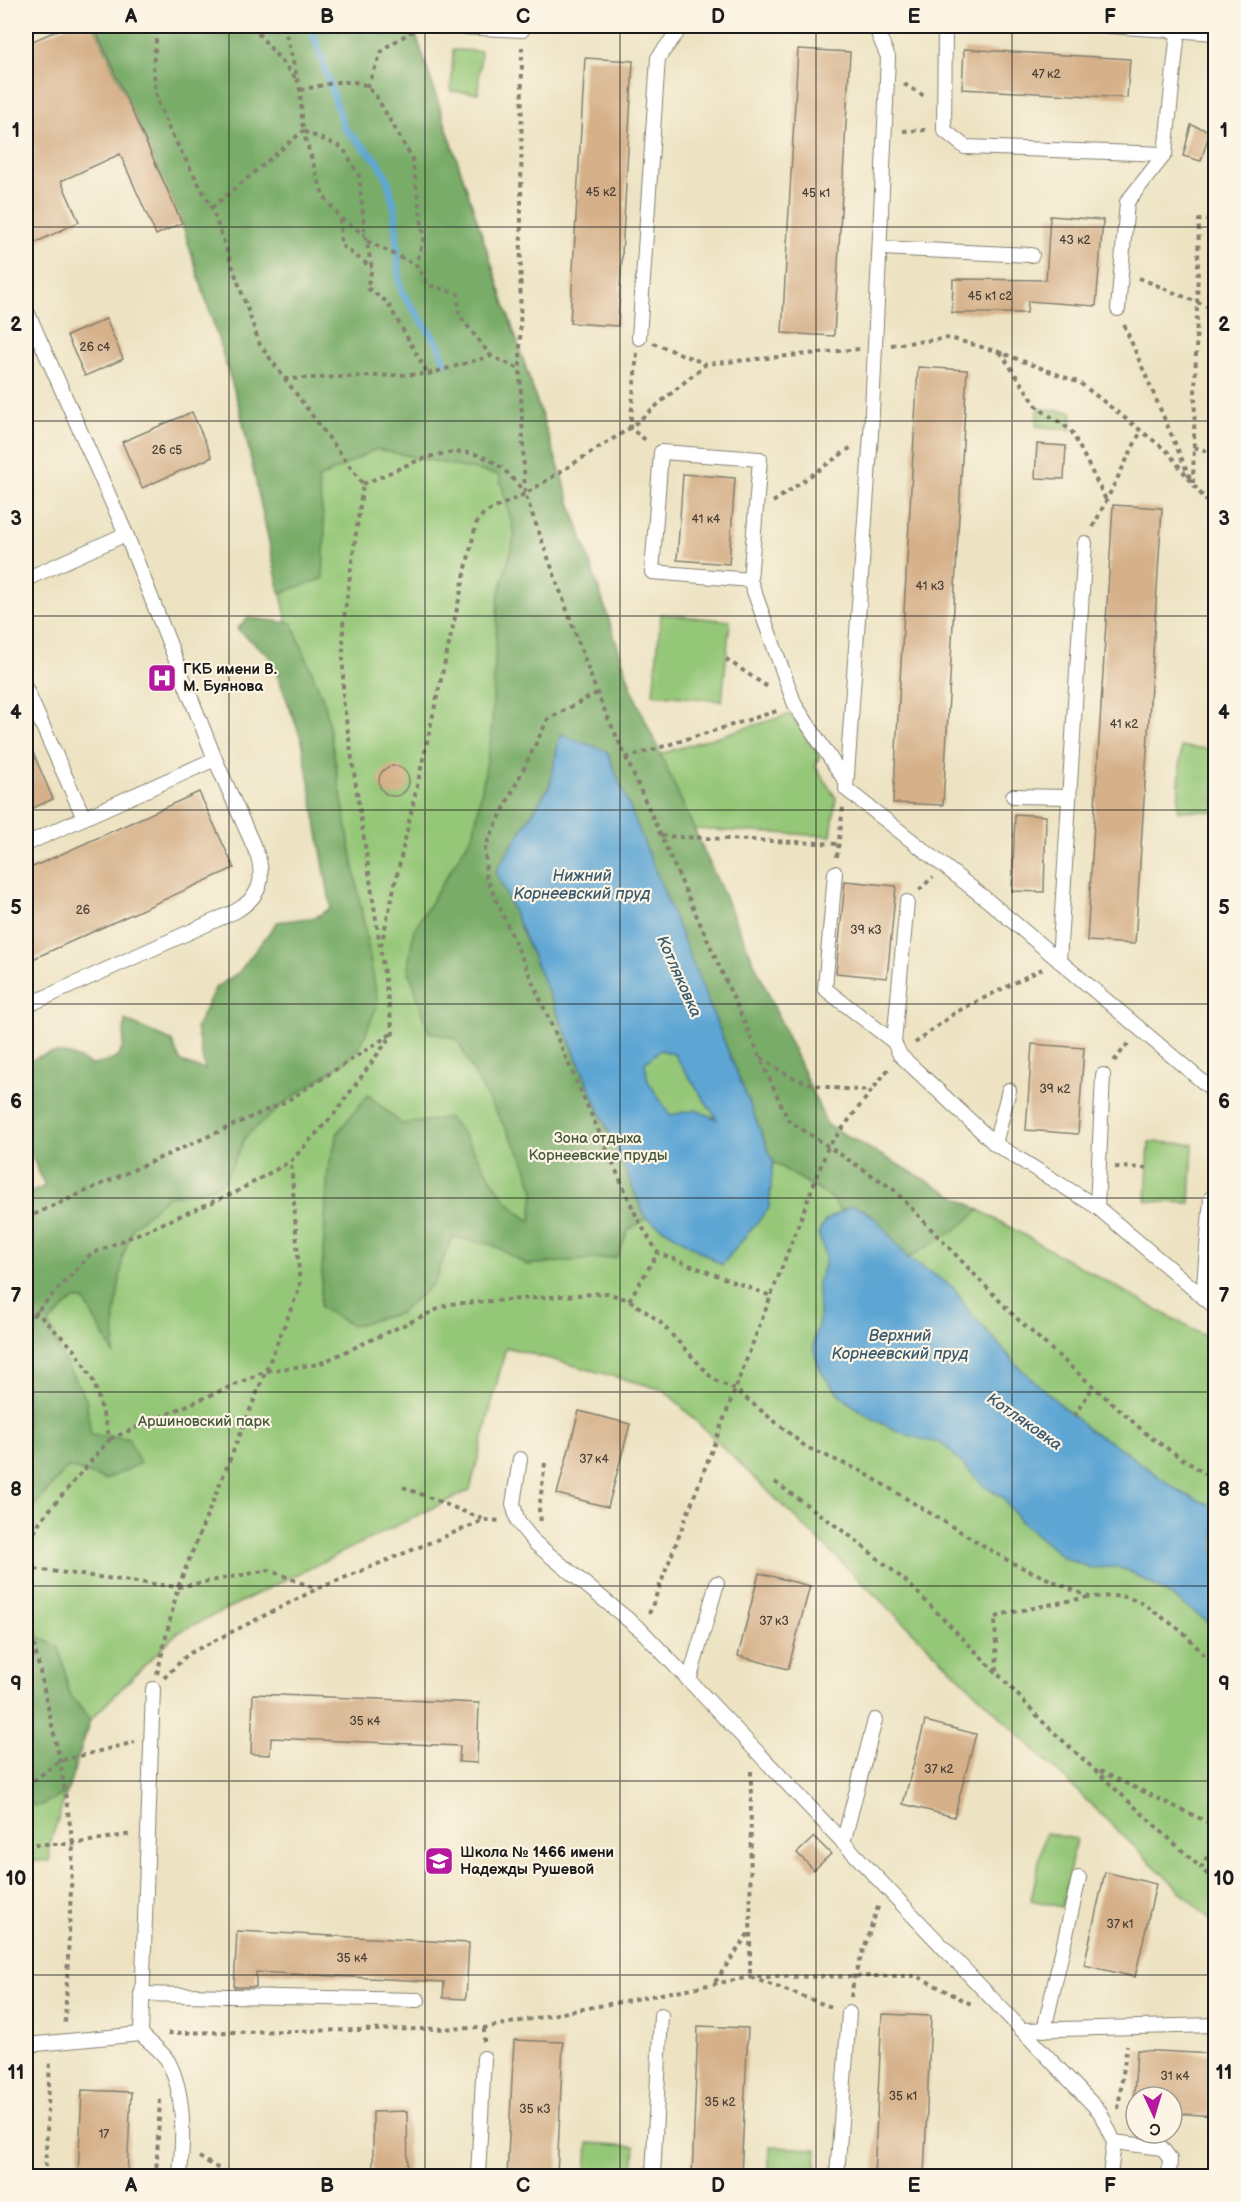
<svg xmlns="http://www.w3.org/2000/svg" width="1241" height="2202" font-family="'Balsamiq Sans',sans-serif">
<rect width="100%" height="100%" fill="#fcf5e5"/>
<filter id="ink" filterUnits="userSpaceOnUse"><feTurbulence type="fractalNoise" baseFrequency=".0167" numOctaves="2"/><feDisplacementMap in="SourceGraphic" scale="12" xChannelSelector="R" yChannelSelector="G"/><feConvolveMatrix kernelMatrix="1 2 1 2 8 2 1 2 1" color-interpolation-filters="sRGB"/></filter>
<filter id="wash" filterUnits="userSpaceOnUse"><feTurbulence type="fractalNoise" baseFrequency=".008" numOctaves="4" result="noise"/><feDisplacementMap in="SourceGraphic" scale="24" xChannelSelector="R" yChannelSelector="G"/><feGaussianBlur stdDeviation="1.35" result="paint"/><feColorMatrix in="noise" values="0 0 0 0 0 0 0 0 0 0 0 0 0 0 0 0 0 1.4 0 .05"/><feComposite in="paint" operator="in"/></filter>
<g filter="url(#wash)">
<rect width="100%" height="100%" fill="#ede3c3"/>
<g fill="#95c778" stroke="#58724a" stroke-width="1.5">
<polygon points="94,26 413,26 633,693 660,754 791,714 820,757 815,766 836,798 831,836 694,829 827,1125 1215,1342 1215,1925 664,1390 506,1347 470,1490 177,1633 90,1720 49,1847 50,1861 26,1860 26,1203 372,1006 240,409 182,223"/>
<polygon points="453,50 481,51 478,93 451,91"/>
<polygon points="1038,408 1072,412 1071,430 1036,426"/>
<polygon points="661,614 730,621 722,701 653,694"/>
<polygon points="1181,747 1215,749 1215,812 1178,810"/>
<polygon points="1149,1142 1193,1144 1190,1203 1146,1201"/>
<polygon points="1045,1833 1076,1839 1062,1907 1031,1900"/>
<polygon points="588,2143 635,2146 633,2176 586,2176"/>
<polygon points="770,2147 817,2149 816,2176 768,2176"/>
</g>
<g fill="#78ac68" stroke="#4a6442" stroke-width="1.5">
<path d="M94,26H413L633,693L827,1125L980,1210L953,1232L908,1258C890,1238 878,1214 852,1206L840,1211L833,1199L773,1162L607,752L560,734L550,785L496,871L646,1218L628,1231L617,1257L527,1265L493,1245L452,1237L434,1283L400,1313L352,1326L320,1307L328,1169L338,1132L368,1095L402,1124L449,1118C479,1147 495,1201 531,1221L534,1191L523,1158L476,1078L457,1039L429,1032L408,968L414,929L474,832L491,739L498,598L515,535L499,475L376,449L318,479L325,532L323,579L280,593L240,409L182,223Z"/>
<path d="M248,618L292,623L325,704L378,1003L362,1043L349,1059L286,1102L246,1136L224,1182L192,1194L168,1196L133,1227L123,1256L115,1316L114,1354L84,1300H73L49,1323L60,1353L86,1399L91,1435L128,1438L140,1464L105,1480L68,1467L30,1511L26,1509V1195L45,1186L26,1143V1063C51,1048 66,1050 91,1065C127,1060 122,1052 125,1020L172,1041L181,1062L205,1070L196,1028L215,988L239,972L277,922L316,917L331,908L302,741L282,687L268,655L237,629Z"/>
<polygon points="26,1625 32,1633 58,1647 65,1669 68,1692 90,1720 67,1793 36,1807 26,1800"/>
</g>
<g fill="#5da6d4" stroke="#3c6178" stroke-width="1.5" fill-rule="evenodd">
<path d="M560,734L607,751L773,1162L769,1208L722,1265L646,1218L496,871L550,785ZM660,1050L674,1054L717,1119L696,1110L670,1115L648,1081L645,1063Z"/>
<path d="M852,1205L864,1210L878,1221L908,1258L953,1287L968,1310L1023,1371L1090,1431L1113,1443L1180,1492L1215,1507V1627L1173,1597L1129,1571L1117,1567L1091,1568L1063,1557L1020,1521L1002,1497L984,1486L942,1443C898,1439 810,1394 814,1341C814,1334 819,1327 819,1319C820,1307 817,1294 818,1282C819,1275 825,1268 825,1261C826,1252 821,1242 818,1234L825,1221Z"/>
</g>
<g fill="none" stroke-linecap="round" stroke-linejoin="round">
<polyline stroke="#5da6d4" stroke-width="7" points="311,26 344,128 378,161 386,176 395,209 399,281 403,294 438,344 445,362"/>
</g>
<g id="blocks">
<g fill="#d5b089">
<polygon points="67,26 94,26 182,223 156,235 120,154 61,181 79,222 26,247 26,44"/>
<polygon points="798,49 850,52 834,336 782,333"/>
<polygon points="964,49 1130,59 1127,98 962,89"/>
<polygon points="585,58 633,61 618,326 570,323"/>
<polygon points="1191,125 1210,131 1201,161 1183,156"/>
<polygon points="1050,216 1103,220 1096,306 1028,301 1027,313 952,313 953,279 1046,280"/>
<polygon points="106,319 123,359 85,376 67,336"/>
<polygon points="918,367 967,370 943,805 893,803"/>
<polygon points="192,412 212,457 142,488 122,442"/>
<polygon points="1037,444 1066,446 1064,479 1035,478"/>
<polygon points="683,474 735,478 729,564 677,560"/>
<polygon points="1113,505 1162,508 1135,944 1087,941"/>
<polygon points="26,736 53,799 26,811"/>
<circle cx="394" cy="781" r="15"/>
<polygon points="199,792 234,868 26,962 26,870"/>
<polygon points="1015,814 1046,816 1044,892 1012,891"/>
<polygon points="845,881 896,886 887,978 836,973"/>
<polygon points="1032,1044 1084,1048 1078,1134 1026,1130"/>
<polygon points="579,1411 630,1424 608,1507 557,1494"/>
<polygon points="759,1573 810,1586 788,1669 738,1656"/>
<polygon points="253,1694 479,1703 477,1763 459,1762 460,1746 271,1738 270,1755 251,1754"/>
<polygon points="925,1721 976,1734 954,1817 903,1804"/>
<polygon points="814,1837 831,1854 814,1870 797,1853"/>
<polygon points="1105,1872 1156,1884 1135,1977 1084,1965"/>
<polygon points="237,1931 469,1943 466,1999 443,1998 444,1982 256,1972 256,1987 234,1987"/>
<polygon points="882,2014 931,2016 924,2176 874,2176"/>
<polygon points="698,2026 748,2028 741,2176 692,2176"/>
<polygon points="514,2040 563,2042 557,2176 507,2176"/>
<polygon points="1137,2050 1215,2054 1215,2116 1172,2113 1172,2097 1134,2097"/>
<polygon points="82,2090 131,2092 127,2176 78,2176"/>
<polygon points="407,2111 408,2176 373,2176 373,2112"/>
</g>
</g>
</g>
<g filter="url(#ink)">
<use href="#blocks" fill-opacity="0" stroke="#848070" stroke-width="1.5"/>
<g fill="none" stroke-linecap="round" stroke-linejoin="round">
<g stroke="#848070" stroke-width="16">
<g id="service">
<polyline points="438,26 522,30 523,26"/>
<polyline points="875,26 888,57 871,434 846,789 986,899 1216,1093"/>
<polyline points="945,26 944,130 965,147 1165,154"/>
<polyline points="1108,26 1216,33"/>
<polyline points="881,248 1032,255"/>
<path d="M26,309L126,534L215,759L258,856C265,882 259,897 236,911L26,1006"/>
<polyline points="1118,309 1127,202 1165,154 1178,31"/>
<polyline points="639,338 658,58 682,26"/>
<polyline points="26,579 126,534"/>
<polyline points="750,580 652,572 661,452 760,459 750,580 795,705 844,779"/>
<polyline points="26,689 84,818"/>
<polyline points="1013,796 1069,797"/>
<polyline points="26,844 215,759"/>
<polyline points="835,873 825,989 894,1042"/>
<polyline points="907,902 894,1042 900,1055 995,1144 1097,1207 1216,1308"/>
<polyline points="1059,961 1085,543"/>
<polyline points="995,1144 1009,1090"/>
<polyline points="1097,1207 1103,1075"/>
<polyline points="1203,1297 1211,1198"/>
<polyline points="520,1459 513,1504 518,1522 535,1543 642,1631 1100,2112 1114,2142 1110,2176"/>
<polyline points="689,1681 717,1583"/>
<path d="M153,1689L141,2034C149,2042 162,2051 168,2061C186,2095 183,2139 180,2176"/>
<polyline points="843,1843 875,1720"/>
<polyline points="141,1994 418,2000"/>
<polyline points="1022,2030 1216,2025"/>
<polyline points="1044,2030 1079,1878"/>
<polyline points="26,2045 141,2034"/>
<polyline points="1114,2142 1162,2148 1170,2159 1169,2176"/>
<polyline points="478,2176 484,2058"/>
<polyline points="653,2176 661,2015"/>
<polyline points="837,2176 849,2013"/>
</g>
</g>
<g stroke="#848070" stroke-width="4" stroke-dasharray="4.5 4.5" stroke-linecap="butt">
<polyline points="252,26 298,81"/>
<polyline points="284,26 300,90 303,131 343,148 359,176 365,235 372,268 367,288 387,302 428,374"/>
<polyline points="522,47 520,369 525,494 597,693 788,1120 893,1189 1015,1317 1150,1437 1216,1481"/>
<polyline points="904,84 926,97"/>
<polyline points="367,87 383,49 421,26"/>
<polyline points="300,90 338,82 355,82 365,85 376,96 412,158 424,237 416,265 428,285 458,294 459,315 491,356"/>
<polyline points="903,131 928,130"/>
<polyline points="212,208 303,131 323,195 340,218 365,235"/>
<polyline points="340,219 341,245 372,268"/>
<polyline points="367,241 416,265"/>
<polyline points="1139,278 1216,310"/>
<polyline points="1124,325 1190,478"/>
<polyline points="653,343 706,364"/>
<polyline points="891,345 950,338 999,352 1080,383 1167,451 1216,513"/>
<polyline points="1000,352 1038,408 1071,430 1106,500"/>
<polyline points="637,353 630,428 648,442"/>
<polyline points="284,379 428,374 491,356 520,369"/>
<polyline points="1194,447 1216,454"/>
<polyline points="1193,483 1199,220 1216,221"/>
<path d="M363,484C408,467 458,431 503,469C511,476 518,485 525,493"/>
<polyline points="773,502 853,446"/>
<polyline points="1093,527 1141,431"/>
<polyline points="726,659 769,688"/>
<polyline points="597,693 548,719 485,847 486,877 638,1220 658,1253 771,1296"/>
<polyline points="626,758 780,710"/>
<polyline points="661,836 839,844"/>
<polyline points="837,857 843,807"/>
<polyline points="919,890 933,877"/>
<polyline points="381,946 476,524 484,513 525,494 630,428 706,364 859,349"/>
<polyline points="915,1043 956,1012 1042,969"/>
<path d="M761,1057C801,1088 821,1087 871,1091"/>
<polyline points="1114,1061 1130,1041"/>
<polyline points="1115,1167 1148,1168"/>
<polyline points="26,1218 287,1101 391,1034"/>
<polyline points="629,1300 658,1253"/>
<polyline points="26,1313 34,1311"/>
<polyline points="26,1323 91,1254 236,1192 291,1161 335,1113 393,1033 343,699 343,625 363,484 260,345 212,208 170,131 157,100 153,65 158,26"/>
<polyline points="1074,1416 1094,1385"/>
<polyline points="110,1439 266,1371 319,1364 449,1304 607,1293 629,1300 659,1321 713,1379 736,1390 806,1447 861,1471 1012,1563 1089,1597 1122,1596 1139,1601 1183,1632 1216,1668"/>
<polyline points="775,1482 850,1536 908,1583 997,1673"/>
<polyline points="403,1487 485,1520"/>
<polyline points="541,1521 539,1510 545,1463"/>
<polyline points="26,1549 40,1521 110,1439 94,1382 75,1350 35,1311"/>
<polyline points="26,1568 178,1587 269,1570 317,1589"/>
<polyline points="1088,1597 1003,1614 995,1618 997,1673 1046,1725 1201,1868"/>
<polyline points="26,1609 60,1761 73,1844 65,2024"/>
<polyline points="649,1614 828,1147 890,1067"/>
<polyline points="157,1674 178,1587 300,1287 291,1161"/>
<polyline points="164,1678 188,1654 317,1589 485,1520 502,1521"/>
<polyline points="751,1771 750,1977 834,2008"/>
<polyline points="1100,1771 1216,1826"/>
<polyline points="26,1786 60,1761 135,1742"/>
<polyline points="1216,1841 1201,1868 1216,1883"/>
<polyline points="26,1844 73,1844 132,1834"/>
<polyline points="715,1982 750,1931"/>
<polyline points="851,1997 854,1978 879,1904"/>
<polyline points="168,2033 484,2028 750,1977 917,1976 971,2004"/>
<polyline points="484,2042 484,2028"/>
<polyline points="1118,2109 1127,2045"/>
<polyline points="199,2157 231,2176"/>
<polyline points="45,2176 50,2059"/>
<polyline points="156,2176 160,2099"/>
</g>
<use href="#service" stroke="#fff" stroke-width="14"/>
</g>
</g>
<path fill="none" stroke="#1c1c1c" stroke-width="1.5" stroke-opacity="0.55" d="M229,26V2176M425,26V2176M620,26V2176M816,26V2176M1012,26V2176M26,227H1216M26,421H1216M26,616H1216M26,810H1216M26,1004H1216M26,1198H1216M26,1392H1216M26,1586H1216M26,1781H1216M26,1975H1216"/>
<defs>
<g id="hospital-square" transform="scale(1.5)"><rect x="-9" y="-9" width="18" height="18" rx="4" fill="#b5179e" stroke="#fcf5e5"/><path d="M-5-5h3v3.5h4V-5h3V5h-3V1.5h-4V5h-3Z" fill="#fff"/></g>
<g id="school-square" transform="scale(1.5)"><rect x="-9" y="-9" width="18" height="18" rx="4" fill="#b5179e" stroke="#fcf5e5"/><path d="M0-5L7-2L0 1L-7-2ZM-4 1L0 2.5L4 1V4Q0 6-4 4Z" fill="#fff"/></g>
</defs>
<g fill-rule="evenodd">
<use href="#hospital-square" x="162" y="678"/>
<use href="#school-square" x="439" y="1861"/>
</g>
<g text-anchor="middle" stroke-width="4.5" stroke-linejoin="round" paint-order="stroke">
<g font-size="12" fill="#4a4137">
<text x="1046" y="78">47 к2</text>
<text x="601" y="196">45 к2</text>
<text x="816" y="197">45 к1</text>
<text x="1075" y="244">43 к2</text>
<text x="990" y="300">45 к1 с2</text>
<text x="95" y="351">26 с4</text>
<text x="167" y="454">26 с5</text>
<text x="706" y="523">41 к4</text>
<text x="930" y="590">41 к3</text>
<text x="1124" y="728">41 к2</text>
<text x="83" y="914">26</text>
<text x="866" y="934">39 к3</text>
<text x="1055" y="1093">39 к2</text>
<text x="594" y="1463">37 к4</text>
<text x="774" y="1625">37 к3</text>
<text x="365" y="1725">35 к4</text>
<text x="939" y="1773">37 к2</text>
<text x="1120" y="1928">37 к1</text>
<text x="352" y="1962">35 к4</text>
<text x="1175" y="2080">31 к4</text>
<text x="903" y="2100">35 к1</text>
<text x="720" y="2106">35 к2</text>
<text x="535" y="2113">35 к3</text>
<text x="104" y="2138">17</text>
</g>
<g font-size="15" font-weight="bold" fill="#1c1c1c" stroke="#fcf5e5" text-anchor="start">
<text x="183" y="674">ГКБ имени В.<tspan x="183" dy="17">М. Буянова</tspan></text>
<text x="460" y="1857">Школа № 1466 имени<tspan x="460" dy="17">Надежды Рушевой</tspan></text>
</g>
<g font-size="15" fill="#46583c" stroke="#fcf5e5">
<text x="598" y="1143">Зона отдыха<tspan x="598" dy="17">Корнеевские пруды</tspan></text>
<text x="204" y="1426">Аршиновский парк</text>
</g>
<g font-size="16" font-style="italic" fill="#395a6f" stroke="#fcf5e5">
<text x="582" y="881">Нижний<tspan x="582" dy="18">Корнеевский пруд</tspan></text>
<text transform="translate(680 976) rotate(66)" y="6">Котляковка</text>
<text x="900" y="1341">Верхний<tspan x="900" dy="18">Корнеевский пруд</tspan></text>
<text transform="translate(1025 1421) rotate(35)" y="6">Котляковка</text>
</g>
</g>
<rect width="1241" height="2202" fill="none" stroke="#fcf5e5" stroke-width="66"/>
<g transform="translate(1154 2115) rotate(176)"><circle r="28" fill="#fcf5e5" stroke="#a29e95" stroke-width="1.5"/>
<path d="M0-4.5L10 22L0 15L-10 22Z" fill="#b5179e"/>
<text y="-9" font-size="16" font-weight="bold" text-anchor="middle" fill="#1c1c1c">С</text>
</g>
<rect x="33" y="33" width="1175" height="2136" fill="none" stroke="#1c1c1c" stroke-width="2"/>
<g font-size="20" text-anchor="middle" font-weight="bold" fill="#1c1c1c">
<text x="131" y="23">A</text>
<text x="327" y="23">B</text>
<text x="523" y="23">C</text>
<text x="718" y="23">D</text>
<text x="914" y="23">E</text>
<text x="1110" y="23">F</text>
<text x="16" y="137">1</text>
<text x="1224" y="137">1</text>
<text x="16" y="331">2</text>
<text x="1224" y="331">2</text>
<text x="16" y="525">3</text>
<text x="1224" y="525">3</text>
<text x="16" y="719">4</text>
<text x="1224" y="719">4</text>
<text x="16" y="914">5</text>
<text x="1224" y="914">5</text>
<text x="16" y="1108">6</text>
<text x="1224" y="1108">6</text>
<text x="16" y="1302">7</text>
<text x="1224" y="1302">7</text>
<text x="16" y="1496">8</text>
<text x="1224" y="1496">8</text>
<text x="16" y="1690">9</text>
<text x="1224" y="1690">9</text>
<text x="16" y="1885">10</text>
<text x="1224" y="1885">10</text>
<text x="16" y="2079">11</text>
<text x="1224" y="2079">11</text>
<text x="131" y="2192">A</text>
<text x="327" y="2192">B</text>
<text x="523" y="2192">C</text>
<text x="718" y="2192">D</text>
<text x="914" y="2192">E</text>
<text x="1110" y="2192">F</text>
</g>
</svg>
